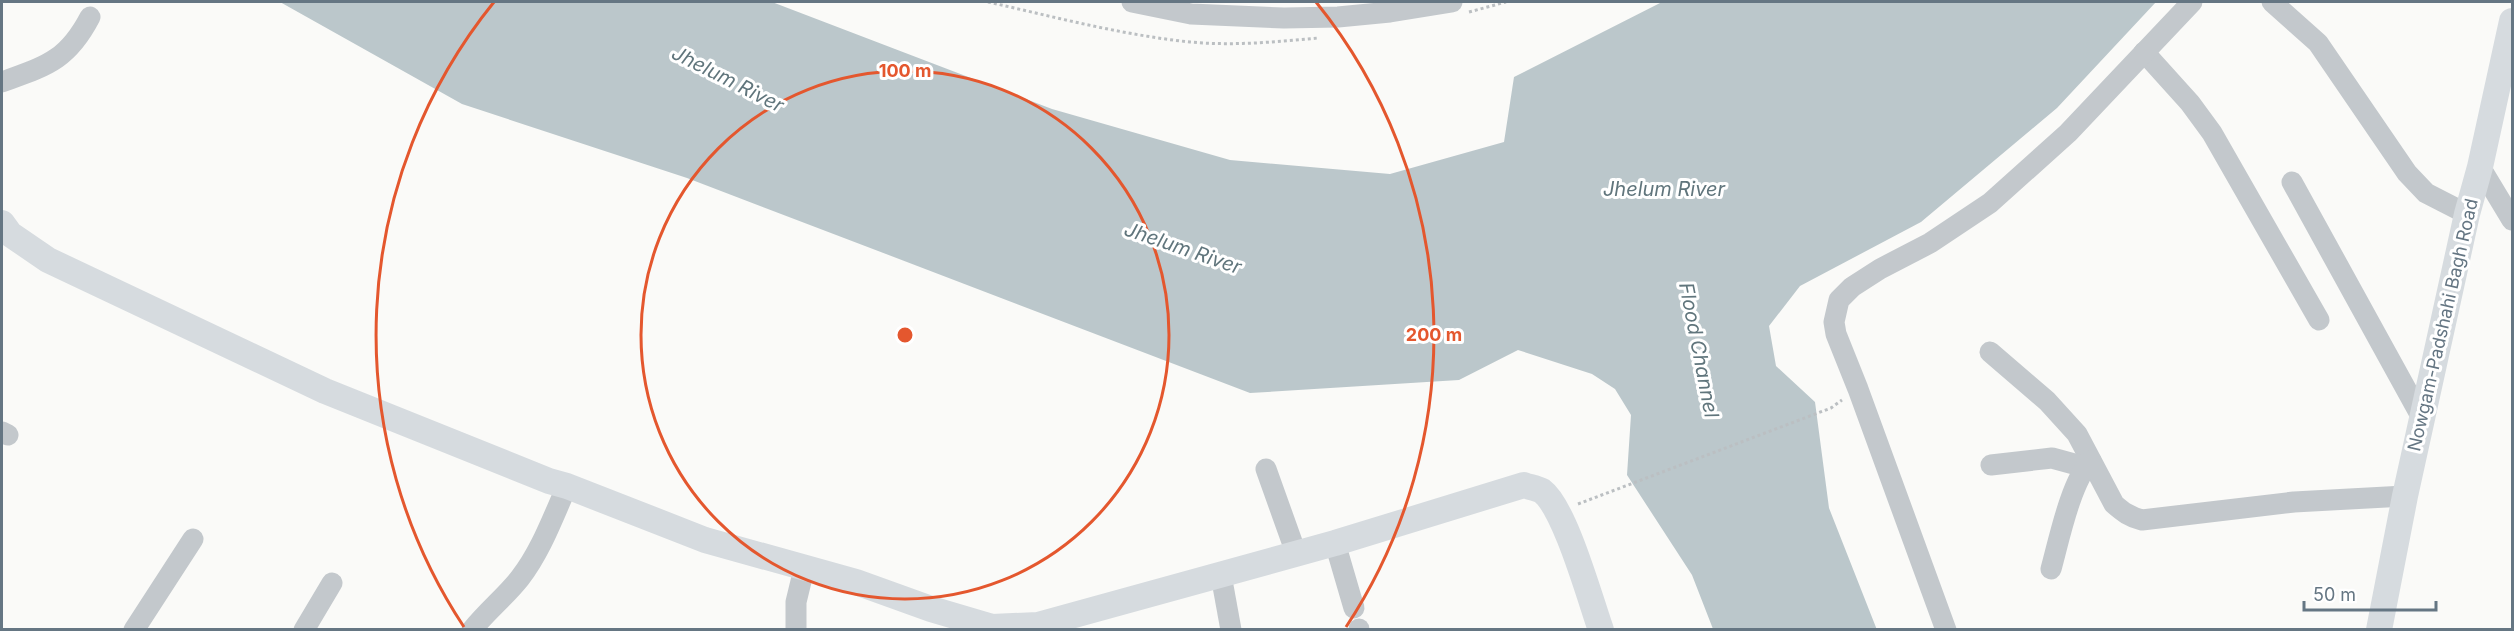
<svg xmlns="http://www.w3.org/2000/svg" width="2514" height="631" font-family="Inter,sans-serif">
<rect width="100%" height="100%" fill="#fafaf8"/>
<polygon fill="#bbc7cb" points="280,2 772,2 1052,109 1230,160 1390,174 1504,142 1514,77 1662,2 2156,2 2057,108 1921,222 1800,286 1769,326 1776,366 1815,402 1829,508 1877,630 1713,629 1692,575 1627,475 1631,415 1615,389 1592,374 1518,350 1459,380 1250,393 687,178 462,104"/>
<g fill="none" stroke-linecap="round" stroke-linejoin="round">
<g stroke="#bbbfc2" stroke-width="3" stroke-dasharray="3 3" stroke-linecap="butt">
<path d="M988,2C1055,17 1122,35 1190,42C1233,46 1276,42 1318,38"/>
<polyline points="1469,12 1506,2"/>
<polyline points="1578,504 1831,408 1842,400"/>
</g>
<g stroke="#c3c8cc" stroke-width="21">
<polyline points="1132,2 1191,14 1284,18 1338,17 1390,12 1452,2"/>
<polyline points="2272,2 2318,43 2407,173 2426,193 2467,214"/>
<polyline points="2144,52 2190,103 2212,133 2319,320"/>
<path d="M2,82C46,66 67,61 90,17"/>
<polyline points="2480,167 2512,220"/>
<polyline points="2292,182 2422,418"/>
<path d="M1990,352L2047,401L2077,434L2114,504C2123,512 2130,517 2142,520L2294,502L2405,496"/>
<polyline points="2,432 8,435"/>
<polyline points="1991,465 2052,458 2085,467"/>
<polyline points="1266,469 1296,553"/>
<polyline points="1335,543 1354,608"/>
<path d="M2051,569C2059,540 2071,481 2091,461"/>
<polyline points="1221,575 1231,630"/>
<polyline points="1359,629 1359,630"/>
<polyline points="134,630 193,539"/>
<polyline points="304,630 332,583"/>
<path d="M472,630C487,611 506,596 520,578C541,551 553,517 567,486"/>
<polyline points="796,630 796,602 804,569"/>
<polyline points="1946,630 1858,389 1836,334 1834,322 1839,300 1852,287 1880,269 1930,243 1990,203 2068,133 2192,2"/>
</g>
<g stroke="#d6dbdf" stroke-width="26">
<path d="M2,223L10,234L48,260L325,391L549,481L567,486L705,540L856,582L931,609L992,627L1038,625L1335,543L1524,485C1529,487 1537,488 1542,491C1565,508 1590,599 1601,630"/>
<polyline points="2379,630 2405,496 2467,214 2480,167 2512,21"/>
</g>
</g>
<g fill="none" stroke="#e4572e" stroke-width="3">
<circle cx="905" cy="335" r="264"/>
<path d="M464 627A529 529 0 0 1 494 2M1316 2A529 529 0 0 1 1346 627"/>
</g>
<g text-anchor="middle" stroke-width="6" stroke-linejoin="round" paint-order="stroke">
<g font-size="18" fill="#657683" stroke="#fff">
<text transform="translate(2443 325) rotate(-77)" y="6">Nowgam-Padshahi Bagh Road</text>
</g>
<g font-size="20" font-style="italic" fill="#60757c" stroke="#fff">
<text transform="translate(728 79) rotate(27)" y="7">Jhelum River</text>
<text x="1664" y="196">Jhelum River</text>
<text transform="translate(1183 248) rotate(19)" y="7">Jhelum River</text>
<text transform="translate(1699 350) rotate(79)" y="7">Flood Channel</text>
</g>
</g>
<circle cx="905" cy="335" r="9" fill="#e4572e" stroke="#fff" stroke-width="3"/>
<g font-size="18" text-anchor="middle" font-weight="bold" fill="#e4572e" stroke="#fff" stroke-width="6" stroke-linejoin="round" paint-order="stroke">
<text x="905" y="77">100 m</text>
<text x="1434" y="341">200 m</text>
</g>
<rect width="2514" height="631" fill="none" stroke="#657683" stroke-width="6"/>
<path d="M2304 601v9h132v-9" fill="none" stroke="#657683" stroke-width="3"/>
<text x="2313" y="601" font-size="18" fill="#657683" stroke="#ffffff" stroke-width="4.5" paint-order="stroke">50 m</text>
</svg>
